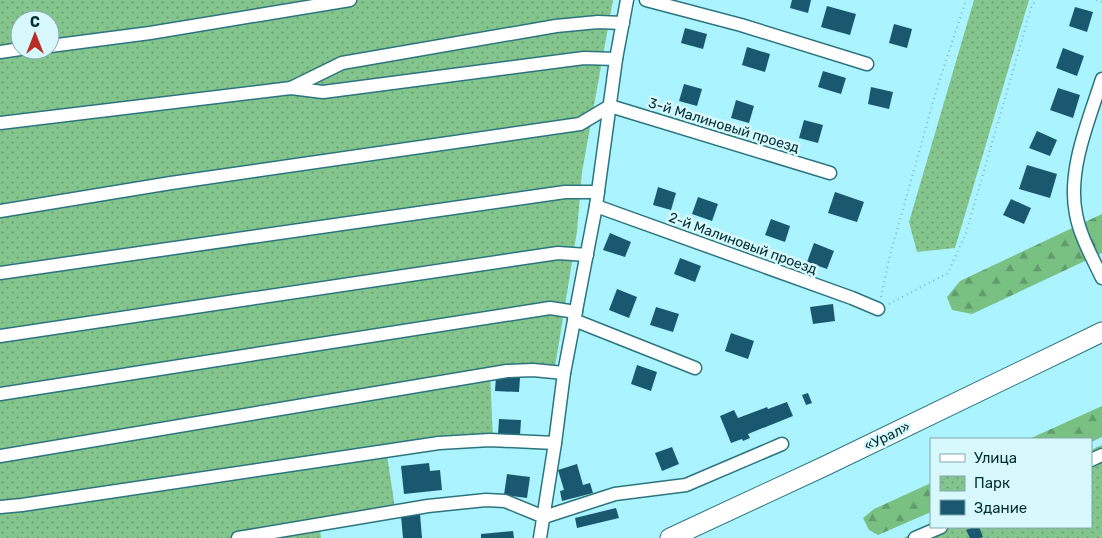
<svg xmlns="http://www.w3.org/2000/svg" width="1102" height="538" font-family="Rubik,sans-serif">
<defs>
<pattern id="forest-firs" width="22" height="20" patternUnits="userSpaceOnUse" patternTransform="scale(1.25)"><rect width="22" height="20" fill="#79c183"/><path d="M5 1l3.5 6h-7zM16 11l3.5 6h-7z" fill="#619d6c"/></pattern>
<pattern id="park-dots" width="8" height="8" patternUnits="userSpaceOnUse" patternTransform="scale(1.25)"><rect width="8" height="8" fill="#84c58d"/><path d="M2 2h.1M6 6h.1" fill="none" stroke="#6aa074" stroke-width="1.8" stroke-linecap="round"/></pattern>
</defs>
<rect width="100%" height="100%" fill="#abf3fe"/>
<g fill="url(#forest-firs)">
<polygon points="1102,214 1102,253 972,314 952,310 947,297 960,281"/>
<polygon points="1102,406 1102,437 1091,442 1091,439 1029,439"/>
<polygon points="931,483 931,512 878,535 869,530 863,518 874,509"/>
</g>
<g fill="url(#park-dots)" fill-rule="evenodd">
<path d="M0,0H613L582,172L577,231L555,367L524,363L490,370L493,441L387,455L396,515L320,528L321,538H0ZM20,20H50V50H20Z"/>
<polygon points="974,0 1029,0 955,248 917,252 909,222"/>
<polygon points="1102,445 1102,538 903,538 931,525 931,527 1091,527 1091,450"/>
</g>
<g fill="#1a5870">
<polygon points="792,0 811,0 808,13 790,8"/>
<polygon points="827,6 856,14 850,35 821,27"/>
<polygon points="1075,7 1093,12 1087,32 1069,26"/>
<polygon points="894,24 912,29 907,48 889,43"/>
<polygon points="685,28 707,34 703,49 681,43"/>
<polygon points="747,47 770,54 765,72 742,65"/>
<polygon points="1063,48 1084,56 1077,76 1056,68"/>
<polygon points="823,71 846,78 841,94 818,87"/>
<polygon points="684,84 702,89 697,106 679,101"/>
<polygon points="871,87 893,92 889,109 868,104"/>
<polygon points="1058,88 1080,95 1073,118 1050,110"/>
<polygon points="736,100 754,106 749,123 731,118"/>
<polygon points="804,120 823,125 818,143 799,138"/>
<polygon points="1037,131 1057,140 1050,156 1029,148"/>
<polygon points="1027,165 1057,174 1050,198 1019,189"/>
<polygon points="658,187 676,193 671,210 653,205"/>
<polygon points="835,192 864,202 857,222 828,213"/>
<polygon points="698,197 718,204 712,221 692,214"/>
<polygon points="1011,199 1031,208 1024,224 1003,215"/>
<polygon points="771,219 790,226 785,242 765,235"/>
<polygon points="610,233 631,242 625,257 603,250"/>
<polygon points="814,243 834,251 827,269 807,262"/>
<polygon points="680,258 701,266 695,282 674,274"/>
<polygon points="617,289 637,297 629,318 609,310"/>
<polygon points="833,304 835,321 813,324 810,307"/>
<polygon points="656,307 679,314 673,332 650,325"/>
<polygon points="731,333 754,341 748,359 725,351"/>
<polygon points="637,365 657,372 651,391 631,384"/>
<polygon points="496,377 520,378 519,392 495,391"/>
<polygon points="808,393 812,403 806,405 802,395"/>
<polygon points="787,402 793,416 748,434 750,438 743,441 742,439 731,443 720,416 734,410 738,418 767,407 768,409"/>
<polygon points="499,419 521,420 520,435 498,434"/>
<polygon points="672,447 679,464 662,471 655,453"/>
<polygon points="429,463 430,471 440,470 442,490 404,494 401,466"/>
<polygon points="577,464 583,485 590,483 593,493 562,501 560,491 564,490 558,470"/>
<polygon points="507,474 530,477 527,498 504,495"/>
<polygon points="616,508 619,518 577,528 575,518"/>
<polygon points="420,514 422,538 403,538 401,516"/>
<polygon points="974,527 979,527 983,537 980,538 970,538 966,530"/>
<polygon points="513,531 514,538 481,538 481,534"/>
</g>
<g fill="none" stroke-linecap="round" stroke-linejoin="round">
<g stroke="#2c757f" stroke-width="15">
<g id="minor">
<polyline points="646,0 741,25 867,64"/>
<polyline points="50,46 150,33 350,0"/>
<polyline points="0,52 20,49"/>
<path d="M1102,79C1089,120 1067,170 1076,214C1080,236 1092,257 1102,278"/>
<polyline points="291,88 342,63 556,26 598,22 623,23"/>
<polyline points="0,123 291,88 323,92 584,58 616,59"/>
<polyline points="596,206 852,298 878,309"/>
<polyline points="0,211 171,183 580,124 610,106 830,173"/>
<polyline points="0,273 565,192 598,192"/>
<polyline points="574,320 695,368"/>
<polyline points="0,336 558,253 587,255"/>
<polyline points="0,394 550,308 576,312"/>
<polyline points="0,456 507,371 533,370 564,373"/>
<polyline points="1091,460 1102,455"/>
<polyline points="0,507 22,505 439,443 490,440 555,443"/>
<polyline points="238,538 428,506 486,500 505,501 544,517 615,494 686,485 782,444"/>
<polyline points="540,538 555,443 564,373 596,206 616,59 627,0"/>
<polyline points="915,538 941,527"/>
</g>
</g>
<g stroke="#2c757f" stroke-width="21">
<polyline id="highway" points="670,538 825,466 1102,332"/>
</g>
<g stroke="#79b8c1" stroke-width="2" stroke-dasharray="1 4" stroke-linecap="butt">
<polyline points="1096,0 1102,2"/>
<polyline points="881,297 890,255 937,88 966,0"/>
<polyline points="889,304 948,273 966,233 1032,5 1037,0"/>
</g>
<use href="#minor" stroke="#fff" stroke-width="12"/>
<use href="#highway" stroke="#fff" stroke-width="19"/>
</g>
<g text-anchor="middle" stroke-width="5" stroke-linejoin="round" paint-order="stroke">
<g font-size="14" fill="#032e33" stroke="#d7f9fe">
<text transform="translate(724 125) rotate(17)" y="5">3-й Малиновый проезд</text>
<text transform="translate(743 243) rotate(20)" y="5">2-й Малиновый проезд</text>
<text transform="translate(887 436) rotate(-26)" y="5">«Урал»</text>
</g>
</g>
<rect x="930" y="438" width="162" height="90" fill="#d7f9fe" stroke="#82a8ad"/>
<rect x="940" y="454" width="25" height="8" fill="#ffffff" stroke="#82a8ad"/>
<text x="974" y="463" font-size="15" fill="#032e33">Улица</text>
<rect x="940" y="476" width="25" height="15" fill="url(#park-dots)" stroke="#82a8ad"/>
<text x="974" y="488" font-size="15" fill="#032e33">Парк</text>
<rect x="940" y="500" width="25" height="15" fill="#1a5870" stroke="#82a8ad"/>
<text x="974" y="513" font-size="15" fill="#032e33">Здание</text>
<g transform="translate(35 35)"><circle r="24" fill="#d7f9fe" stroke="#82a8ad"/>
<path d="M0-4L9 19L0 12L-9 19Z" fill="#ba2c26"/>
<text y="-8" font-size="14" font-weight="bold" text-anchor="middle" fill="#032e33">С</text>
</g>
</svg>
